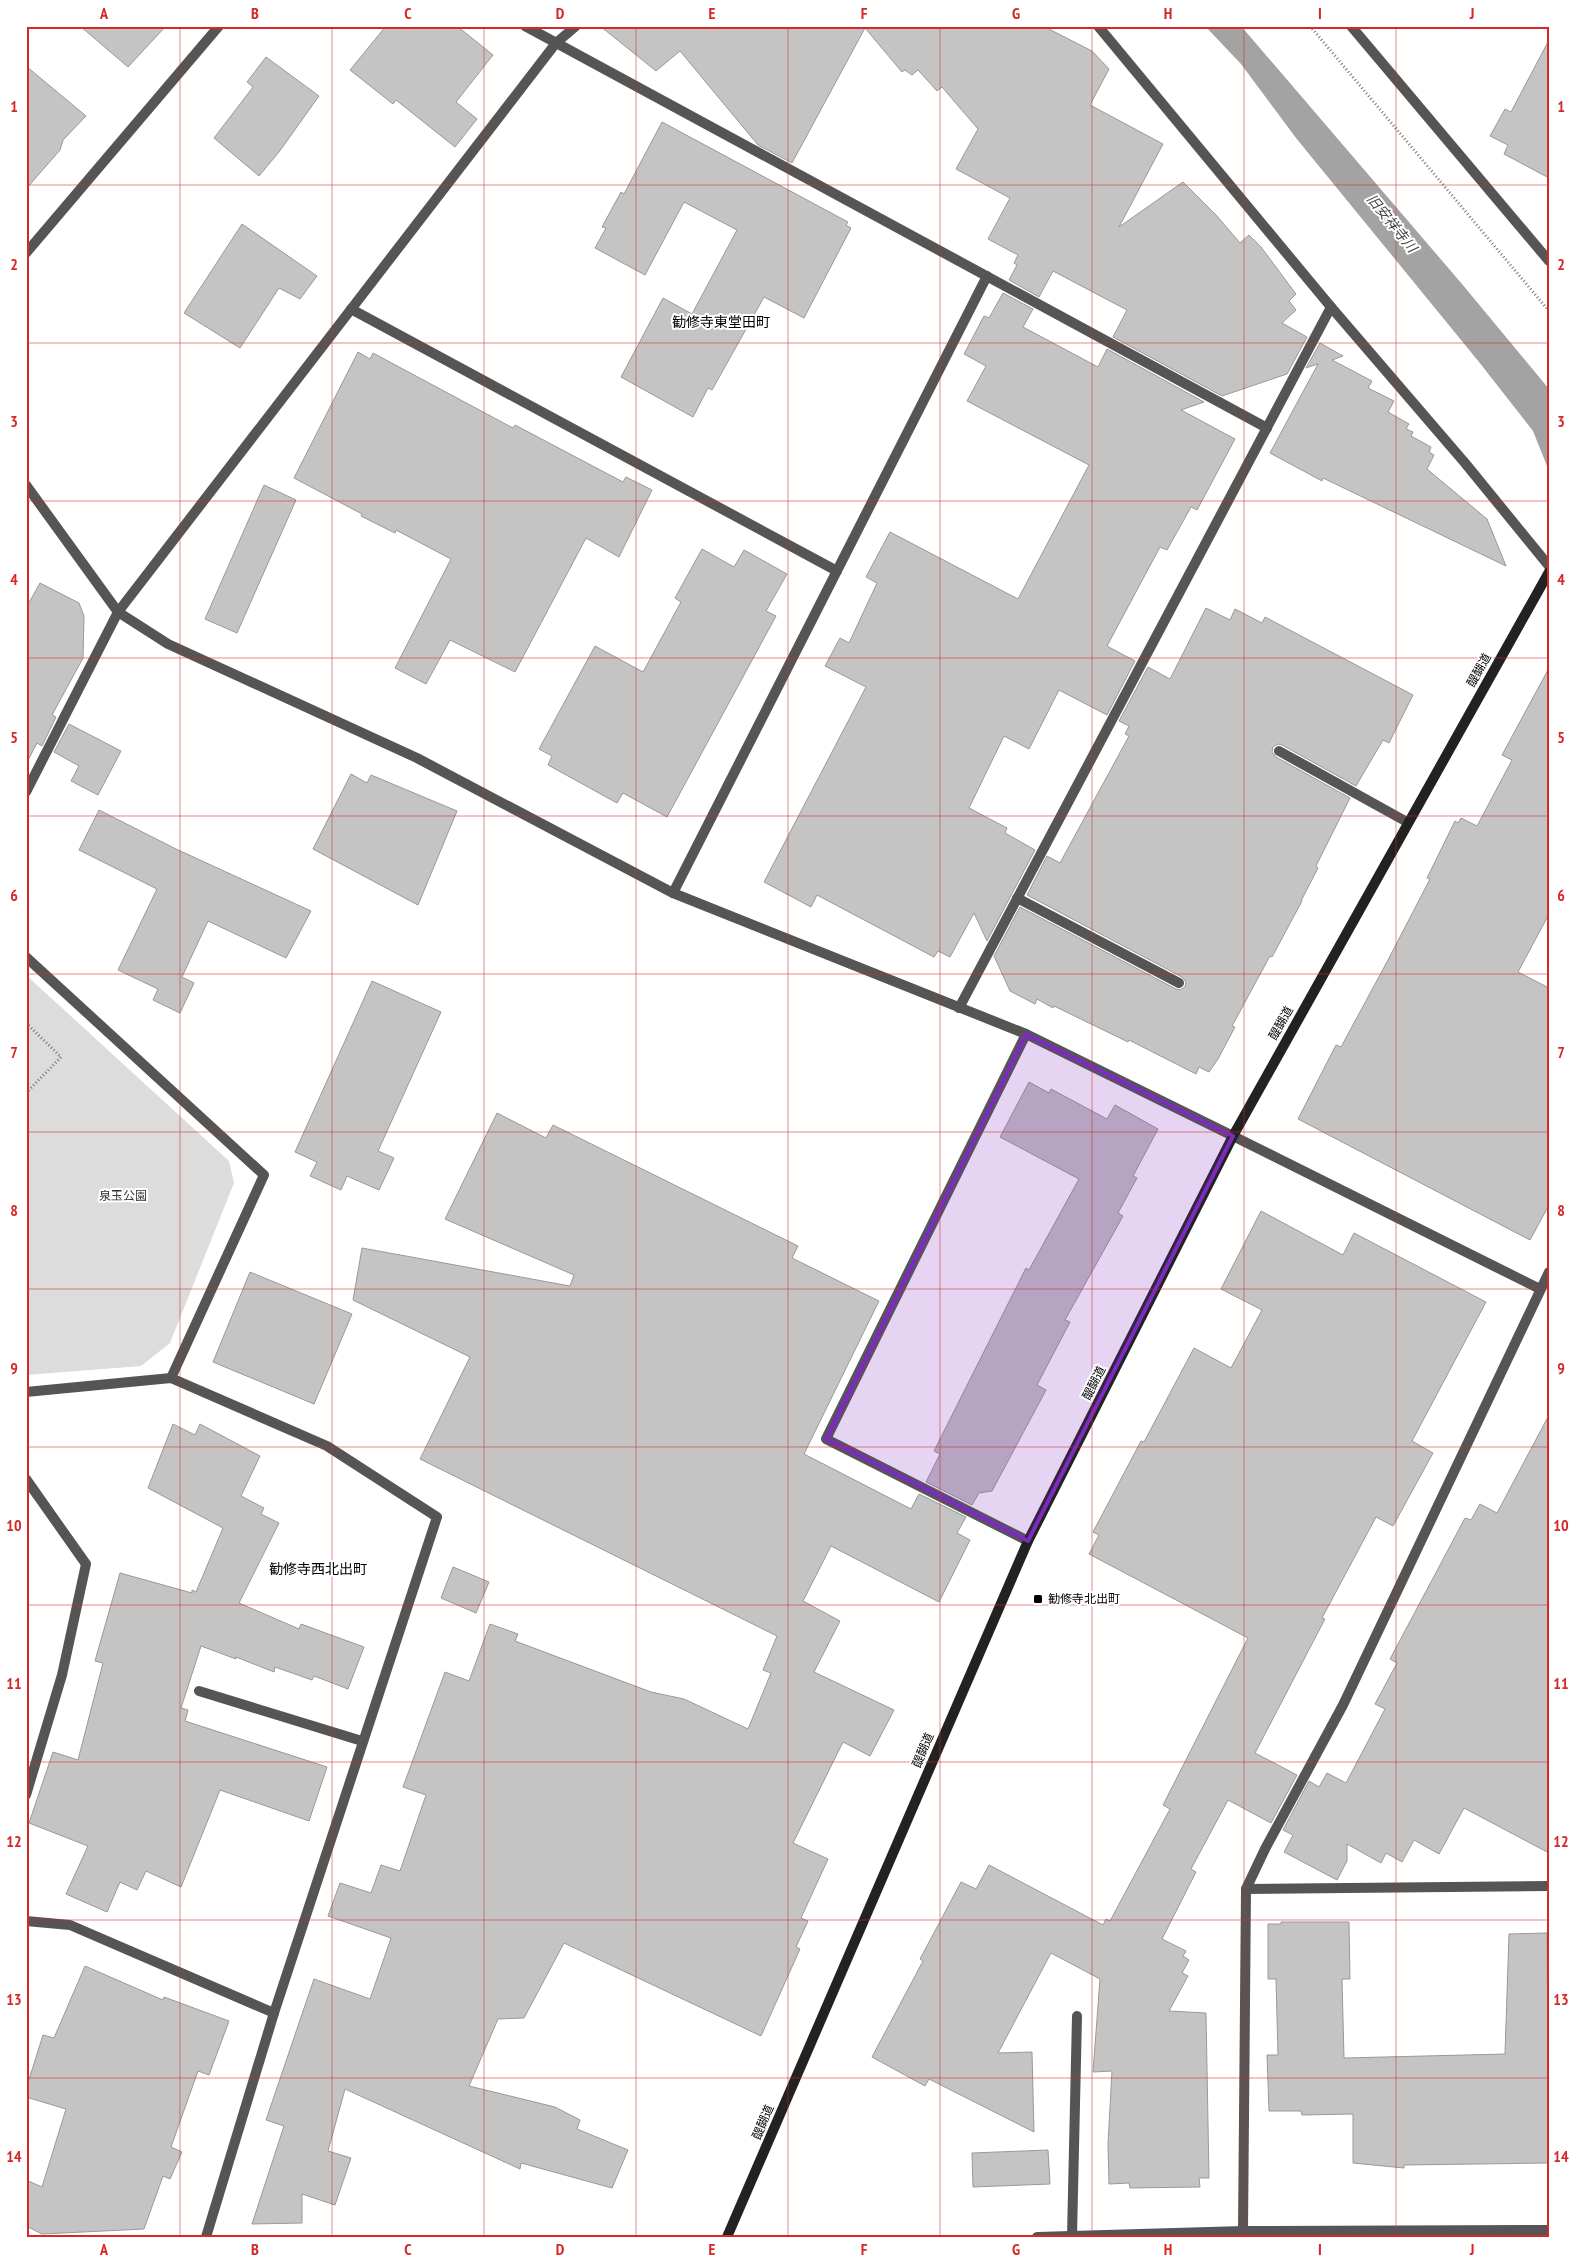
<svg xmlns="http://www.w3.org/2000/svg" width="1575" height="2263" font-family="'PT Sans Narrow','Noto Sans JP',sans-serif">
<rect width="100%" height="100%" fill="#fff"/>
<polygon fill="#dcdcdc" points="26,975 229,1161 234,1183 170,1343 141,1366 26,1375"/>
<polygon fill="#a3a3a3" points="1205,26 1241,26 1462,284 1549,389 1549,471 1533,431 1479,362 1296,138 1241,64"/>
<g fill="#c4c4c4" stroke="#999">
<polygon points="80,26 166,26 128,67"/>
<polygon points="386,26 457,26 493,55 456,102 477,119 455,147 396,100 393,104 350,70"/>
<polygon points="600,26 1043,26 1092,51 1109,69 1090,105 1163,144 1119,227 1183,182 1217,216 1240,243 1249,235 1261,247 1296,294 1289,301 1296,310 1282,323 1307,337 1287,374 1222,396 1113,337 1127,310 1053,271 1039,297 1009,280 1017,265 1014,263 1018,255 988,239 1010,198 956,169 978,129 942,87 937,91 918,70 912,75 905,70 902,72 865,28 792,163 758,145 680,51 656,71"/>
<polygon points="1549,40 1549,178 1504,154 1508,145 1490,136 1505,109 1511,112"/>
<polygon points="266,57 319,96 279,152 259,176 214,138 253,87 247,82"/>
<polygon points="26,66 86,116 63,140 60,150 26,189"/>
<polygon points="662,122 848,222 846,225 851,228 804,318 764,297 712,390 708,388 693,417 621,377 663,298 692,314 737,230 684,202 645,275 595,248 606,228 602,227 621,192 624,194"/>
<polygon points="242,224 317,276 300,299 279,288 240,348 184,313"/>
<polygon points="1003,293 1033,309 1023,327 1098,367 1107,349 1204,402 1181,410 1235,439 1197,510 1191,507 1167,550 1160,547 1107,646 1135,661 1107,715 1059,690 1029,749 1004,736 969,808 1007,828 1005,833 1035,850 987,941 974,913 950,957 938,951 934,957 817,895 811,907 764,882 866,687 825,666 840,638 849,643 877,583 866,577 890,532 1018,599 1089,465 967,401 986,366 964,354 984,316 989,318"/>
<polygon points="1320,343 1343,356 1332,360 1372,381 1368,388 1394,401 1388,412 1409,424 1406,429 1413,432 1411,436 1431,447 1429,452 1434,455 1427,469 1487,519 1506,566 1323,478 1322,481 1270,453 1318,364 1306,368"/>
<polygon points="358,352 370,359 373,353 513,428 515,425 623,482 626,477 652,490 619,557 586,538 515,672 450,640 426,684 395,668 451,559 396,530 395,533 361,516 362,514 294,478"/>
<polygon points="264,485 296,500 237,633 205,619"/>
<polygon points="702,549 734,567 744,550 787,574 766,611 776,616 667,817 623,793 617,803 548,765 552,756 539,749 595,646 643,672 681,602 675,598"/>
<polygon points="40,583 79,603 84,616 83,658 52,715 56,717 42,746 37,743 26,764 26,608"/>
<polygon points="1206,608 1230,620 1235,609 1262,623 1265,617 1413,695 1389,743 1383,740 1356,786 1282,745 1278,744 1273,747 1272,752 1276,757 1350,798 1316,866 1318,868 1301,901 1302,901 1272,957 1270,956 1232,1026 1235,1027 1218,1059 1209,1072 1199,1067 1196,1074 1129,1040 1128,1042 1054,1006 1053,1008 1037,999 1035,1004 1010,991 994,956 1020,907 1176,989 1180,990 1185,987 1186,982 1182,977 1027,895 1047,856 1060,863 1129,736 1125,734 1129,726 1119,721 1148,667 1170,679"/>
<polygon points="1549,668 1549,914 1518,972 1549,988 1549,1205 1530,1240 1298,1119 1336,1045 1341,1047 1388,960 1430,879 1427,878 1455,821 1458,823 1461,818 1477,826 1512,760 1502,755"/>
<polygon points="69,724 121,751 98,795 71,781 79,766 54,752"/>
<polygon points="351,774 367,783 371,775 457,811 418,905 313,849"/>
<polygon points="99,810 176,849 311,911 286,958 208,921 182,977 194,983 180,1013 153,1000 158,989 118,970 157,889 79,850"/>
<polygon points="372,981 441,1012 378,1151 394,1158 379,1190 347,1176 341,1190 310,1176 317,1162 295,1152"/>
<polygon points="1029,1082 1049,1093 1051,1089 1107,1119 1115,1105 1158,1129 1133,1176 1137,1178 1118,1213 1123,1216 1065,1320 1070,1322 1037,1385 1046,1390 992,1491 979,1493 972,1505 926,1482 940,1454 934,1451 1026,1268 1029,1270 1079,1179 1000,1137"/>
<polygon points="497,1113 546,1138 553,1125 798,1246 792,1258 879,1301 804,1454 911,1509 919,1494 966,1517 957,1533 970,1540 939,1602 831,1546 803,1601 840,1621 814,1672 894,1710 870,1756 843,1742 793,1843 828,1859 801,1918 808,1921 796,1947 800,1949 761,2036 564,1943 524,2018 498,2019 469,2086 555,2107 580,2120 577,2129 628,2150 612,2188 521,2163 520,2169 345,2089 328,2151 351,2158 335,2205 302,2194 302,2223 252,2224 284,2126 266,2120 314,1979 370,1999 391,1938 328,1916 340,1883 371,1893 381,1865 400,1871 426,1795 403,1787 445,1672 469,1681 490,1624 518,1634 515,1641 651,1692 684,1699 748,1729 771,1673 763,1670 777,1636 420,1459 470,1357 353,1300 362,1248 570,1286 574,1275 445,1219"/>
<polygon points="1261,1211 1343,1255 1354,1233 1486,1302 1412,1441 1433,1453 1393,1526 1376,1517 1322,1618 1325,1619 1255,1753 1297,1775 1271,1823 1228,1800 1191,1869 1196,1872 1162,1939 1186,1951 1183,1956 1189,1960 1182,1973 1188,1976 1169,2011 1206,2013 1209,2178 1199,2178 1200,2187 1130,2188 1129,2183 1109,2184 1108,2144 1112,2071 1093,2072 1100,1979 1051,1953 998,2053 1032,2052 1034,2132 929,2079 925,2086 872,2057 923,1961 920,1959 961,1882 976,1889 989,1865 1103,1925 1106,1919 1110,1921 1170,1809 1163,1805 1248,1638 1089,1554 1099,1535 1093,1532 1141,1441 1144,1442 1194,1348 1231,1368 1262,1310 1221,1289"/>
<polygon points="250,1272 352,1314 314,1404 213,1362"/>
<polygon points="1549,1415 1549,1853 1464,1808 1439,1854 1414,1840 1402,1862 1386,1853 1381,1863 1347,1844 1347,1861 1337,1880 1284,1852 1293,1835 1283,1830 1309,1781 1319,1787 1327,1773 1346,1783 1385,1709 1375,1704 1397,1663 1390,1659 1465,1518 1471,1520 1480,1504 1497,1513"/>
<polygon points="173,1424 195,1435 200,1424 260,1456 241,1496 264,1508 261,1514 279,1523 239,1603 299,1629 301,1624 364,1647 348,1689 314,1676 312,1680 275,1667 274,1672 236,1657 236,1659 201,1646 181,1708 188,1710 185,1721 327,1767 309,1821 220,1790 181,1887 146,1871 137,1890 120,1882 107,1912 66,1894 88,1846 29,1823 53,1752 78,1760 103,1663 95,1661 120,1573 192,1593 192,1590 196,1592 223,1528 148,1488"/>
<polygon points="453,1567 489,1582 476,1613 441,1598"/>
<polygon points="1281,1922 1349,1922 1350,1979 1342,1979 1344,2058 1505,2054 1509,1934 1547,1933 1549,2163 1404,2165 1404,2168 1353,2163 1353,2114 1302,2115 1301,2111 1269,2111 1267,2055 1278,2055 1276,1979 1268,1979 1268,1924 1281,1924"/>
<polygon points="85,1966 163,2000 164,1997 229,2021 209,2075 198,2071 171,2147 182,2152 170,2179 163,2176 144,2229 42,2234 26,2226 26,2180 42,2187 66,2109 26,2097 26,2089 43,2035 54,2038"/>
<polygon points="1048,2150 1050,2184 973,2187 972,2153"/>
</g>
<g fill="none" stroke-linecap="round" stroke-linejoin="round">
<g stroke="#777" stroke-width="3" stroke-dasharray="1 2.5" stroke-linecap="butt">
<polyline points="1310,26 1549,311"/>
<polyline points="26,1023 61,1057 26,1093"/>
</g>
<g stroke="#555" stroke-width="10">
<polyline points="1279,751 1407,822"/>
<polyline points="1017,898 1179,983"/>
<polyline points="26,1479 86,1564 62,1675 26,1795"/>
<polyline points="1072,2236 1077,2016"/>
</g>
<g stroke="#555" stroke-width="10">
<polyline points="525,26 1267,428"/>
<polyline points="1098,26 1331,307 1465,463 1549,566"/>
<polyline points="1351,26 1549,261"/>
<polyline points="26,253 219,26"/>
<polyline points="351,309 837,571"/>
<polyline points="26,792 118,612 556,43 576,26"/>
<polyline points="673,893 987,276"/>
<polyline points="26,957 264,1175 171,1378"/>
<polyline points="959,1008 1331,307"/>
<polyline points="1026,1034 826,1439 1028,1541"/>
<polyline points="1233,1136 1540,1289"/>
<polyline points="26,1392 171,1378 327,1446 437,1517 274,2013 206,2237"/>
<polyline points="199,1691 362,1741"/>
<polyline points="1246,1889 1549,1886"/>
<polyline points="26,1921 70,1925 274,2013"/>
<polyline points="1243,2231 1246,1889 1265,1849 1343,1705 1549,1272"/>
</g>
<g stroke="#555" stroke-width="10">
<polyline points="26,485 118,612 168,644 417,758 673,893 1026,1034 1233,1136"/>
<polyline points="1037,2237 1243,2231 1549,2230"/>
</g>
<polyline stroke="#222" stroke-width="10" points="727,2237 1028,1541 1233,1136 1549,572"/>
</g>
<path fill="#7b2cbf" fill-opacity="0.2" stroke="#7b2cbf" stroke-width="4" stroke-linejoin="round" d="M1026,1034L1233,1136L1028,1541L826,1439Z"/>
<path fill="none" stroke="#d62828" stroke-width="1" stroke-opacity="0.55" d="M180,26V2237M332,26V2237M484,26V2237M636,26V2237M788,26V2237M940,26V2237M1092,26V2237M1244,26V2237M1396,26V2237M26,185H1549M26,343H1549M26,501H1549M26,658H1549M26,816H1549M26,974H1549M26,1132H1549M26,1289H1549M26,1447H1549M26,1605H1549M26,1762H1549M26,1920H1549M26,2078H1549"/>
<rect fill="#000" stroke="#fff" stroke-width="2" x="1033" y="1594" width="10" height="10" rx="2.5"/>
<g text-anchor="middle" stroke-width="4" stroke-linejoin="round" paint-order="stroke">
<g font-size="12" fill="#000" stroke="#fff">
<text transform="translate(1479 670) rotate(-61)" y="4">醍醐道</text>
<text transform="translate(1281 1023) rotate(-61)" y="4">醍醐道</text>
<text transform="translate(1094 1383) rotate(-63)" y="4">醍醐道</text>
<text transform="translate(923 1750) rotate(-67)" y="4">醍醐道</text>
<text transform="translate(763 2122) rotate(-67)" y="4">醍醐道</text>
</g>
<g font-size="12" fill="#333" stroke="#fff">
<text x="123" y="1200">泉玉公園</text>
</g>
<g font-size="12" fill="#000" stroke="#fff" text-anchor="start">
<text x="1048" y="1603">勧修寺北出町</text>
</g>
<g font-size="14" font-style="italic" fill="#444" stroke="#fff">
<text transform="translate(1392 223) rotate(51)" y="5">旧安祥寺川</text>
</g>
<g font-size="14" fill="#000" stroke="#fff">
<text x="721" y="327">勧修寺東堂田町</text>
<text x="318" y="1574">勧修寺西北出町</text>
</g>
</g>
<rect width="1575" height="2263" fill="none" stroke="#ffffff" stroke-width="55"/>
<rect x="28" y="28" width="1520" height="2208" fill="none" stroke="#d62828" stroke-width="2"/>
<g font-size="16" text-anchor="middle" font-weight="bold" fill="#d62828">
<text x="104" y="19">A</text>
<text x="255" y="19">B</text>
<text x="408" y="19">C</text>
<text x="560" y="19">D</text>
<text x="712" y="19">E</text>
<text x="864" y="19">F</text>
<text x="1016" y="19">G</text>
<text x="1168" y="19">H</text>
<text x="1320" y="19">I</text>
<text x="1472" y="19">J</text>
<text x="14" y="112">1</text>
<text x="1561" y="112">1</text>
<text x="14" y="270">2</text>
<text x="1561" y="270">2</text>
<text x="14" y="427">3</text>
<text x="1561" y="427">3</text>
<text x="14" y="585">4</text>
<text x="1561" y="585">4</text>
<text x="14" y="743">5</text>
<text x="1561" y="743">5</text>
<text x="14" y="901">6</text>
<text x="1561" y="901">6</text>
<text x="14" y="1058">7</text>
<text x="1561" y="1058">7</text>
<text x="14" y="1216">8</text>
<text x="1561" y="1216">8</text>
<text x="14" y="1374">9</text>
<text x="1561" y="1374">9</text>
<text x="14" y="1531">10</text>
<text x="1561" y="1531">10</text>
<text x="14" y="1689">11</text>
<text x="1561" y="1689">11</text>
<text x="14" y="1847">12</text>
<text x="1561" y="1847">12</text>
<text x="14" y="2005">13</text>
<text x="1561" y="2005">13</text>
<text x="14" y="2162">14</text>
<text x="1561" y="2162">14</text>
<text x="104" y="2255">A</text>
<text x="255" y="2255">B</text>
<text x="408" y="2255">C</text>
<text x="560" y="2255">D</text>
<text x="712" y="2255">E</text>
<text x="864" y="2255">F</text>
<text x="1016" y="2255">G</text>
<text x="1168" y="2255">H</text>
<text x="1320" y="2255">I</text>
<text x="1472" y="2255">J</text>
</g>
</svg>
